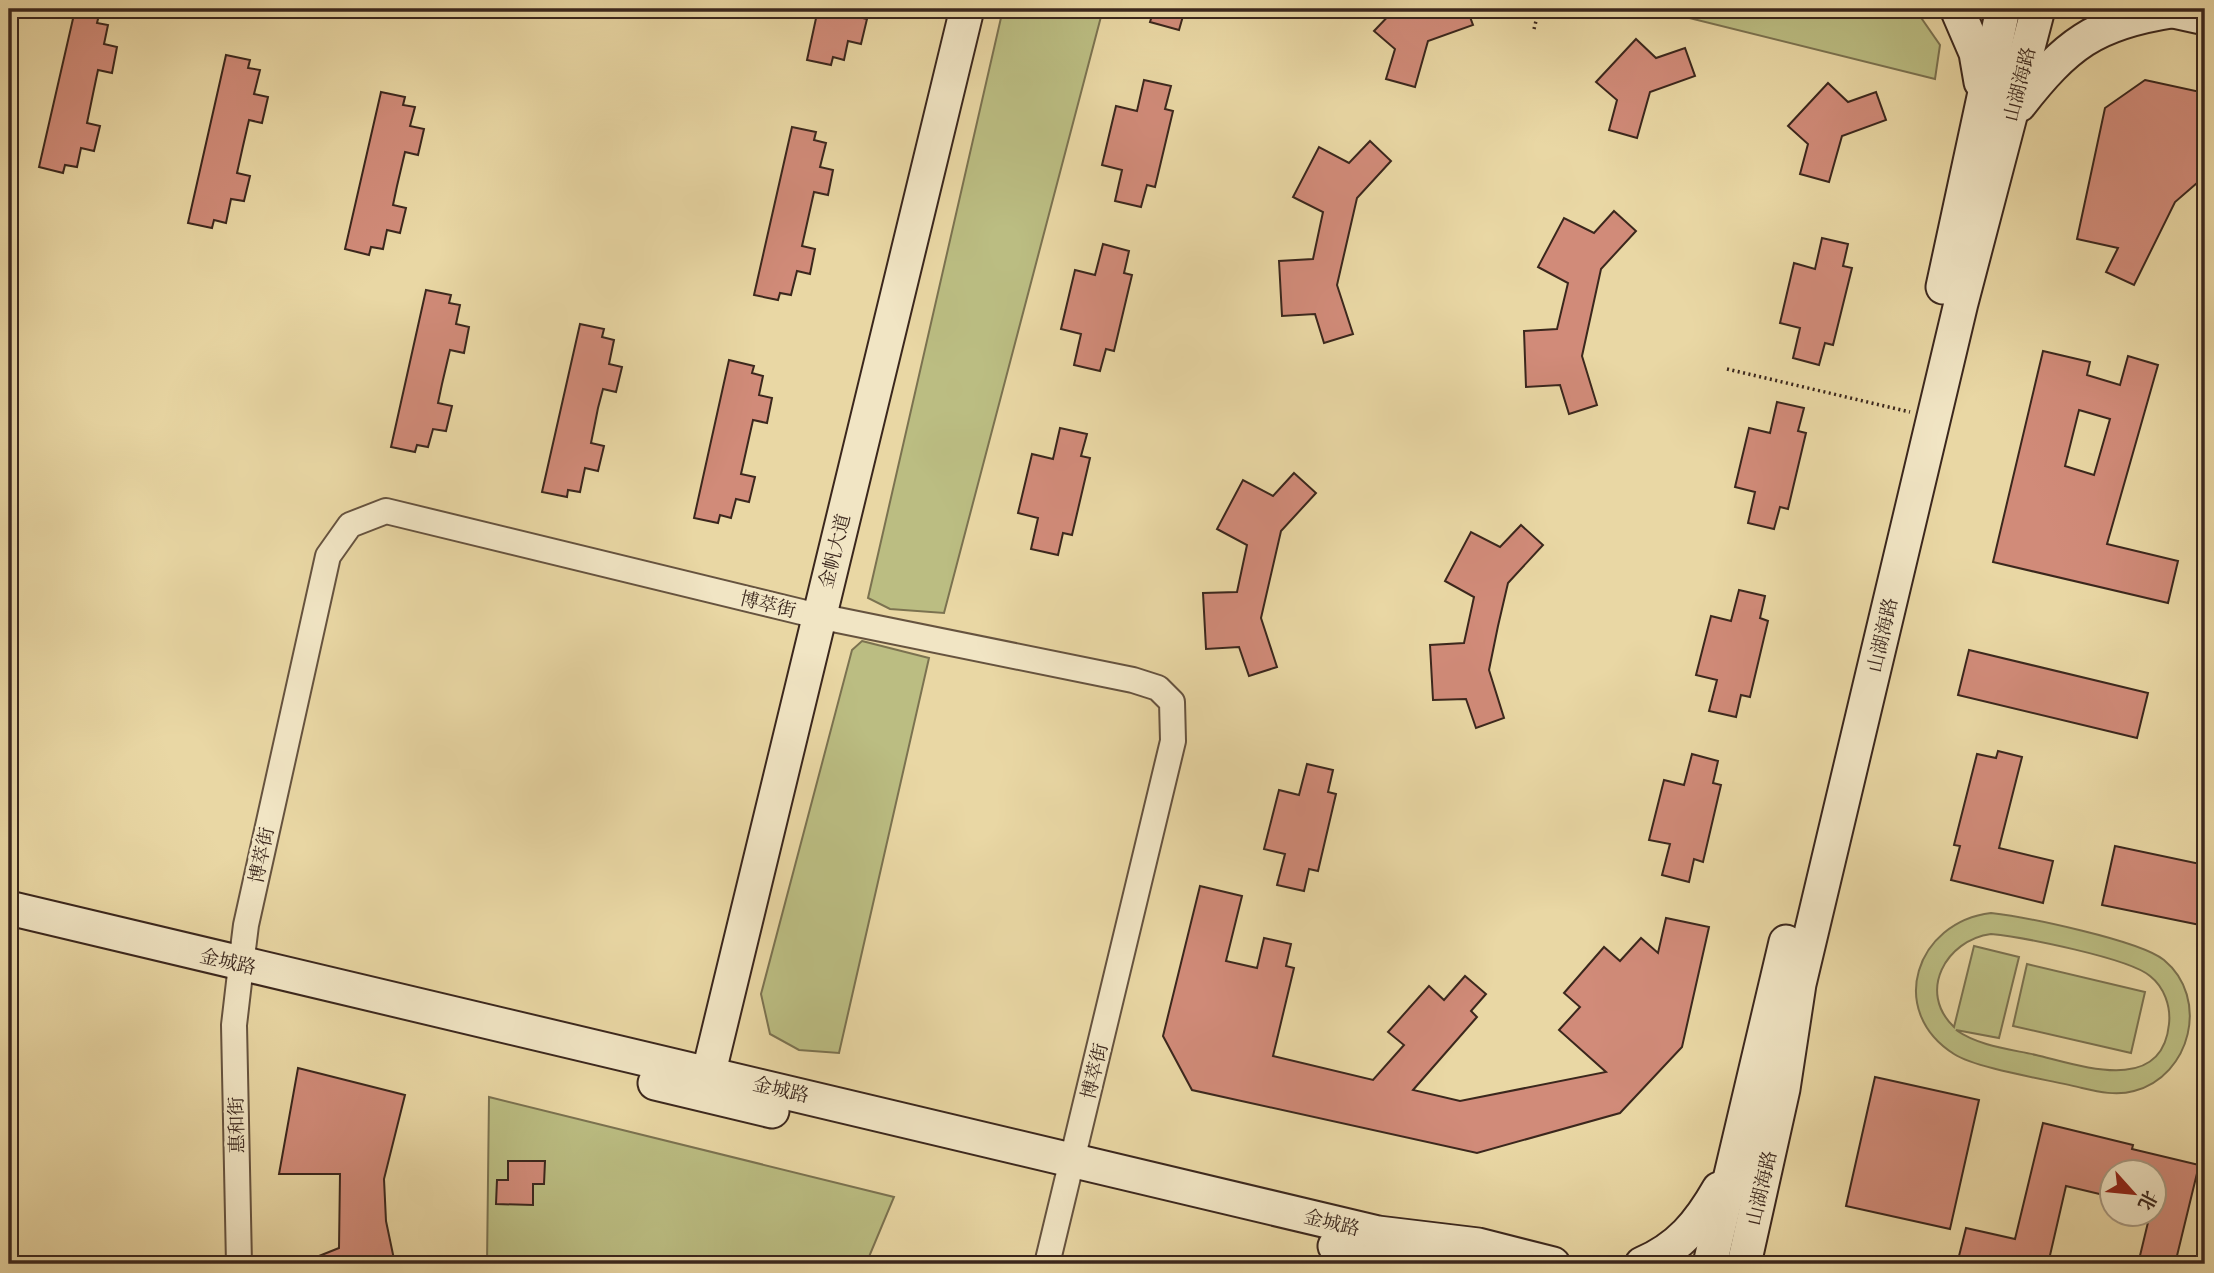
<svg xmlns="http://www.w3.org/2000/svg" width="2214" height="1273" font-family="Vollkorn,'Noto Serif SC',serif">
<rect width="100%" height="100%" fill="#e9d7a4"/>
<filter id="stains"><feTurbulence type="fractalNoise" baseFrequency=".00286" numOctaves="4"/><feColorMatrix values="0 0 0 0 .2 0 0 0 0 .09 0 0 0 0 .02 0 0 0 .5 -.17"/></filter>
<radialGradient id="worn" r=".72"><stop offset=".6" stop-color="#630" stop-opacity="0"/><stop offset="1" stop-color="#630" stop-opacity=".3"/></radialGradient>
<g fill="#bbbd82" stroke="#7b7250" stroke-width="2" fill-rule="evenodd">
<polygon points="1003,9 1103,9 944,613 890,609 868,598"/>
<polygon points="1653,9 1915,9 1940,45 1935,79"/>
<polygon points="862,641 929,658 839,1053 799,1050 770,1034 761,994 852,650"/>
<path d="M1991,913C2026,917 2139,940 2164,960C2210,998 2191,1076 2134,1091C2117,1096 2099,1092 2082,1088C2051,1080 1977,1069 1954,1054C1886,1011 1916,922 1991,913ZM1991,934C2022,937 2129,958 2150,976C2164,987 2171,1006 2169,1024C2162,1096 2079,1065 2036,1055C2009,1049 1979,1046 1956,1030L1999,1038L2019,957L1974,946L1954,1027C1917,992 1946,940 1991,934Z"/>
<polygon points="2027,964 2145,992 2131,1053 2013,1026"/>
<polygon points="489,1097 894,1197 866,1264 487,1264"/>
</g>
<g fill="#d18b79" stroke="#3b271d" stroke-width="2" fill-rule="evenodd">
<polygon points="818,9 855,9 854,16 867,19 861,44 848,41 844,60 833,57 831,65 807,60"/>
<polygon points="1154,9 1185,9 1179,30 1150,22"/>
<polygon points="1395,9 1467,9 1473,25 1428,41 1415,87 1386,79 1395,49 1374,31"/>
<polygon points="75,10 99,15 97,23 108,25 104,44 117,47 112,73 98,70 94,89 87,123 100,126 94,151 81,148 77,167 65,165 63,173 39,167"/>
<polygon points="1636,39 1656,58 1685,48 1695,76 1650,92 1637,138 1609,130 1617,100 1596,82"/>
<polygon points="226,55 250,60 248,68 260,70 254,94 268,97 262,123 249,120 243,146 237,173 250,176 244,201 231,199 226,223 214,220 212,228 188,223"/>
<polygon points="1144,80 1171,86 1165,109 1173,111 1155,187 1147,185 1141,207 1115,201 1122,170 1102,165 1116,106 1137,111"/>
<polygon points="2145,80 2205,93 2205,176 2175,202 2134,285 2106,272 2118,248 2077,239 2105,108"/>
<polygon points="1828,83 1848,102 1876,92 1886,120 1842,136 1829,182 1800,174 1808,144 1788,126"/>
<polygon points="381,92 405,97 403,105 415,107 410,126 424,129 418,155 405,152 397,186 393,205 406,208 400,233 387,230 383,249 371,247 369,255 345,249"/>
<polygon points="792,127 816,132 814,140 826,143 820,167 833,170 828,195 814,192 802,246 815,249 810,274 797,271 791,295 780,293 778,300 754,295"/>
<polygon points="1370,141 1391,161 1357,198 1337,285 1353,334 1324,343 1315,314 1282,316 1279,261 1313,259 1323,212 1293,197 1319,147 1349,163"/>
<polygon points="1614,211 1636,231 1601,269 1582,356 1597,405 1569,414 1560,385 1526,387 1524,331 1557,329 1568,283 1538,267 1564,218 1594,233"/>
<polygon points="1822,238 1848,244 1843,266 1852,268 1833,345 1825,343 1819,365 1793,358 1800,328 1780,323 1794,263 1815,269"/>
<polygon points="1103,244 1129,251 1124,273 1132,275 1114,351 1106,349 1100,371 1074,365 1081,334 1061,329 1075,270 1095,275"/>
<polygon points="426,290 451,295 449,303 460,305 456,324 469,327 464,353 450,350 442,384 438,403 452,406 446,431 433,429 428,447 417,445 415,452 391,447"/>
<polygon points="580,324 604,329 602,337 614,340 609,364 622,367 616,392 603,389 598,408 591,443 604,446 598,471 585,468 580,492 568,490 567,497 542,492"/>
<path d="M2043,351L2090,362L2087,375L2120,385L2128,356L2158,365L2107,544L2178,561L2168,603L1993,562ZM2079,410L2110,419L2094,475L2065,466Z"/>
<polygon points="729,360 754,366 752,373 763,376 759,395 772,398 767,423 753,420 741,474 755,477 749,502 736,499 731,518 720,515 718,523 694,518"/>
<polygon points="1777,402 1804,408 1798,431 1806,433 1788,509 1780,507 1774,529 1748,523 1755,492 1735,487 1749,428 1770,433"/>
<polygon points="1060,428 1087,434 1081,456 1090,458 1072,535 1063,533 1058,555 1031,549 1038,518 1018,513 1032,454 1053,459"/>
<polygon points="1294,473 1316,493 1281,531 1261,618 1277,667 1249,676 1239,647 1206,649 1203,593 1237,592 1247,545 1217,529 1243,480 1273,496"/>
<polygon points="1521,525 1543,545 1508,583 1498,626 1489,670 1504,718 1476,728 1466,699 1433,700 1430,645 1464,643 1474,597 1445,581 1471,532 1500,547"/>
<polygon points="1739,590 1765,596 1760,618 1768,621 1750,697 1741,695 1736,717 1709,711 1717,680 1696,675 1711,616 1731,621"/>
<polygon points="1969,650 2148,693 2137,738 1958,695"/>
<polygon points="1998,751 2022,757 1999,848 2053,861 2043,903 1951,880 1960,846 1954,845 1977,754 1996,758"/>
<polygon points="1692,754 1718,761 1713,783 1721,785 1703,862 1694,859 1689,882 1662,875 1670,844 1649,840 1664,780 1684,785"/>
<polygon points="1307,764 1333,770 1328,792 1336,794 1318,871 1309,869 1304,891 1277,885 1285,854 1264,849 1279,790 1299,795"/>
<polygon points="2115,846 2205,865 2205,926 2102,905"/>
<polygon points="1200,886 1242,896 1226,961 1257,968 1264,938 1291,944 1286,966 1294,968 1273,1056 1373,1080 1404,1045 1388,1032 1429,986 1444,1000 1465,976 1486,994 1471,1011 1477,1017 1413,1090 1460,1101 1606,1072 1559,1030 1580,1007 1564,993 1604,947 1620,961 1641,938 1658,953 1666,918 1709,927 1682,1047 1620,1113 1477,1153 1192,1090 1163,1036"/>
<polygon points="298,1068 405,1095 384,1179 386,1221 395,1264 299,1264 339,1248 340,1174 279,1174"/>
<polygon points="1875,1077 1979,1100 1950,1229 1846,1206"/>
<polygon points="2043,1123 2133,1145 2132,1149 2199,1165 2175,1264 2138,1264 2150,1214 2154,1214 2154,1172 2112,1172 2112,1197 2066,1186 2048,1264 1957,1264 1966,1228 2015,1239"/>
<polygon points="508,1161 545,1161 544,1184 533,1184 533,1205 496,1204 497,1180 508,1180"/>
</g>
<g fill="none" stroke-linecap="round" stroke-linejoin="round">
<g stroke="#66533f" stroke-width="28">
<polyline id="street" points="239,1264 234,1025 241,965 246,925 328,556 350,525 386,511 818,616 1133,680 1158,688 1172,702 1173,741 1047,1264"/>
</g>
<g stroke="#3b271d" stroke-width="37">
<g id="secondary">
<polyline points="1957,9 1976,53 1981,82"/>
<polyline points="2164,9 2205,18"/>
<path d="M2019,105C2066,45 2094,23 2171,11"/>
<polyline points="1943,287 2003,9"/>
<polyline points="9,908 1378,1233 1478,1245 1553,1264"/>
<polyline points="655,1083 772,1111"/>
<polyline points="704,1092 967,9"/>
<polyline points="1335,1246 1412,1264"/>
<path d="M1642,1264C1679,1248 1699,1224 1719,1189"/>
<polyline points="1710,1264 1786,942"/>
<polyline points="1744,1264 1783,1089 1799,984 1961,303 2038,9"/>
</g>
</g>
<g stroke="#3b271d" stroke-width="3.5" stroke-dasharray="2 3.5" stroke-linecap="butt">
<polyline points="1534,29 1539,9"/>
<polyline points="1727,369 1910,412"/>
</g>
<use href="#street" stroke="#f1e5c4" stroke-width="24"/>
<use href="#secondary" stroke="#f1e5c4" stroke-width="33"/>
</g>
<g text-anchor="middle" stroke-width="6" stroke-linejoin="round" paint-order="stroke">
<g font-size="19" fill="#3b271d" stroke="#f1e5c4">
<text transform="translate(2019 84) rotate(-76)" y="7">山湖海路</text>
<text transform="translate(834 551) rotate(-76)" y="7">金帆大道</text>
<text transform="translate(768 604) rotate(14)" y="7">博萃街</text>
<text transform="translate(1882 635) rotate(-77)" y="7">山湖海路</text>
<text transform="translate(261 855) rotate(-78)" y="7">博萃街</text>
<text transform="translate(228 961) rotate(13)" y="7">金城路</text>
<text transform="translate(1094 1071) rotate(-76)" y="7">博萃街</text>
<text transform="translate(781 1089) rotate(13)" y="7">金城路</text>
<text transform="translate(236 1125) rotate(-91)" y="7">惠和街</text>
<text transform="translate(1761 1188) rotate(-77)" y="7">山湖海路</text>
<text transform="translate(1332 1222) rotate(14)" y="7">金城路</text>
</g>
</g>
<rect width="2214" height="1273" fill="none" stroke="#e9d7a4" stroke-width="35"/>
<rect x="10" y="10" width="2193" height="1252" fill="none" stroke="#3b271d" stroke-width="3.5"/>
<rect x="18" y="18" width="2179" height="1238" fill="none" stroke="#3b271d" stroke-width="2"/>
<g transform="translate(2133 1193) rotate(117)"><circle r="33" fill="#f1e5c4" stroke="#a89981" stroke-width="2"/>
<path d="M0-5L12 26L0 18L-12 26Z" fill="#8f2418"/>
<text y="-10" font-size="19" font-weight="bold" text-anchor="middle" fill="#3b271d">北</text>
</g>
<rect width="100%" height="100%" filter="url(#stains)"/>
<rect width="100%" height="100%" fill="url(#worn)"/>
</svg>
